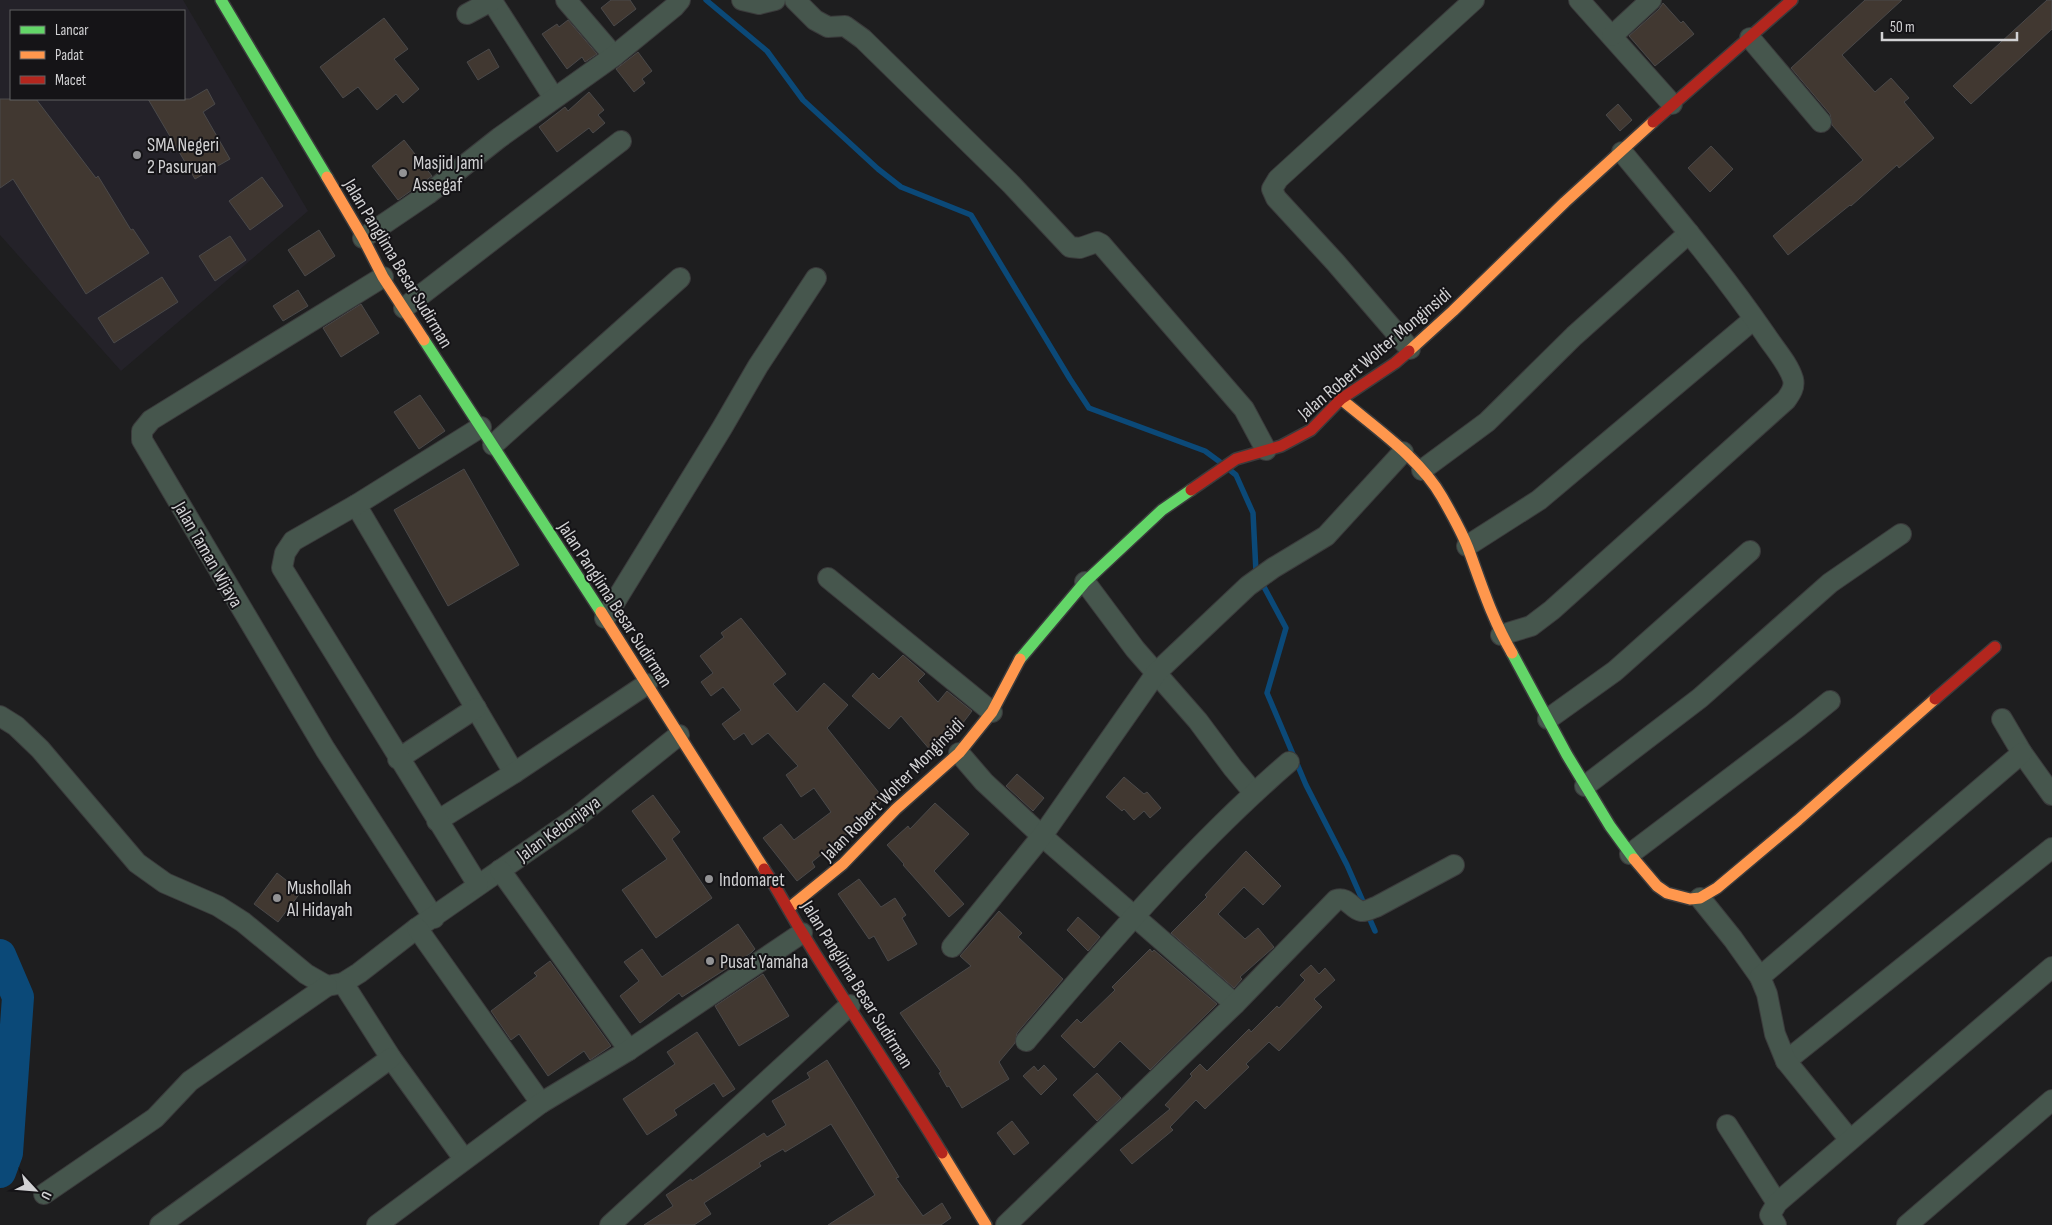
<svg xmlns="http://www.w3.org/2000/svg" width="2052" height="1225" font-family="'Sofia Sans Condensed',sans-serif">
<rect width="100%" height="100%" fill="#1e1e1f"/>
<path fill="#242229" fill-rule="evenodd" d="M0,0H183L308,211L121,371L0,235ZM11,11H184V99H11Z"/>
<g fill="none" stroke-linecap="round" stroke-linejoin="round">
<g stroke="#0b4978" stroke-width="5.5">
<polyline points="706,0 767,51 803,100 878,169 901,187 971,215 1070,379 1089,408 1205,451 1220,462"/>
<polyline points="1231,471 1236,475 1253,513 1256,572 1286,628 1267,693 1306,785 1347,865 1365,906"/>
<polyline points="1368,915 1375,931"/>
</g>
<polyline stroke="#0b4978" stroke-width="32" points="0,955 18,997 7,1153 0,1172"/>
</g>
<g fill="#413831" stroke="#4a494a">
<polygon points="611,0 630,0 636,9 614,26 601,8"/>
<polygon points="1865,0 1902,0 1842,55 1875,92 1891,78 1909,98 1904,102 1934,138 1899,168 1897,165 1851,206 1850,205 1788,255 1773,236 1863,160 1832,125 1830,114 1791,68"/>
<polygon points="2047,0 2052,0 2052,29 1971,104 1953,86"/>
<polygon points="1663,3 1681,23 1683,21 1694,34 1655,66 1629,36 1659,9"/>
<polygon points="384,18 408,49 394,59 419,89 403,103 396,94 377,110 358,87 343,98 320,67"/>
<polygon points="568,20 597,54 585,62 582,57 567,69 542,34 557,24 559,27"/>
<polygon points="489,49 499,67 478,80 467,62"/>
<polygon points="638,52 652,71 642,79 645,83 634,92 616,69"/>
<polygon points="207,89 215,104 203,112 230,159 195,179 148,99 190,99"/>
<polygon points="589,92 604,110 598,115 605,123 593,133 589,128 557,152 539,127 565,107 568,111"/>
<polygon points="0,99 36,99 96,178 98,176 131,230 133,229 149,253 86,294 13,179 0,188"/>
<polygon points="1618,104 1632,120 1620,131 1606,115"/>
<polygon points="404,140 432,176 398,200 372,166"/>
<polygon points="1711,146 1733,169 1710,192 1688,168"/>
<polygon points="262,177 283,206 250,230 229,201"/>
<polygon points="319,230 335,256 305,276 288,250"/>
<polygon points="230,236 246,260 215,281 199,256"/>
<polygon points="162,277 178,302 114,343 98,318"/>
<polygon points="298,290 308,306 283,321 273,306"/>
<polygon points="361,304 379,333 341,357 323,328"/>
<polygon points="420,395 445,431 419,449 394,412"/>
<polygon points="464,469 519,565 448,606 394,510"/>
<polygon points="741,618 786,674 773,684 797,712 824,683 848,705 827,728 884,799 850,835 848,833 812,862 815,867 797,881 763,838 781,824 794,840 831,812 814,788 801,797 786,775 798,766 768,733 752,745 744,733 734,740 722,724 741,710 723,687 711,696 701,682 713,673 700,656 724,637 721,633"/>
<polygon points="903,655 925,674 918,681 938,702 947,691 972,711 953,736 950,734 931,751 901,716 889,729 852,696 873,673 879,679"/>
<polygon points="1017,774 1044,798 1033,811 1006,786"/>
<polygon points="1124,777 1144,794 1147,792 1161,808 1150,818 1144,811 1134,820 1124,809 1122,811 1106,797"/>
<polygon points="653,795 680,832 672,839 712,898 656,938 622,890 667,859 632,811"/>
<polygon points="935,803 969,834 934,871 964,904 949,917 903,865 904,864 887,845 908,826 910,829"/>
<polygon points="1246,851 1281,886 1263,905 1244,887 1218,914 1245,939 1258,928 1274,947 1240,977 1242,979 1234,988 1171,933 1207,897 1205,895"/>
<polygon points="277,873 301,892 278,922 254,904"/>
<polygon points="859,879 881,907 895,898 906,915 902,918 917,944 888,961 874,936 869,939 838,894"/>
<polygon points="999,911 1022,933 1018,937 1063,979 1017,1033 1015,1043 999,1062 1009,1079 962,1108 949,1086 947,1087 939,1073 941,1072 900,1013 971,966 960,956"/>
<polygon points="1078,917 1100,937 1088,951 1067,930"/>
<polygon points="738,924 755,949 751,953 682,997 679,993 640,1023 620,996 639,981 624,962 642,949 662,977"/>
<polygon points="1150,949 1152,952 1154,950 1217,1004 1150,1070 1120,1041 1094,1068 1061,1036 1077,1019 1081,1023 1115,990 1112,987"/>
<polygon points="550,961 611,1046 590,1060 584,1051 548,1076 519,1034 511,1040 491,1011 537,976 534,973"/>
<polygon points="1311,965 1319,974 1325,968 1335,980 1314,999 1322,1007 1279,1051 1269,1042 1246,1064 1249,1067 1205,1109 1196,1100 1170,1127 1173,1130 1132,1164 1120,1150 1170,1109 1165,1105 1192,1076 1190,1074 1200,1064 1207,1071 1249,1029 1251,1032 1277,1006 1279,1008 1305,980 1300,975"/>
<polygon points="763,974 789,1016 739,1046 715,1006"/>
<polygon points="697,1032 735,1089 723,1097 714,1083 674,1110 677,1115 647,1135 623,1099 675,1064 667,1052"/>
<polygon points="827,1060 899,1177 896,1178 923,1216 942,1203 951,1218 941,1225 828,1225 875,1195 831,1124 785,1152 783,1149 759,1163 761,1166 704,1203 711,1214 694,1225 644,1225 673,1206 666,1195 691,1179 692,1181 764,1133 767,1137 786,1125 772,1101 810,1078 807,1073"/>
<polygon points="1044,1065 1057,1079 1041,1095 1023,1076 1034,1066 1038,1071"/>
<polygon points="1097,1073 1121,1098 1097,1121 1073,1095"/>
<polygon points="1012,1121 1029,1143 1014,1155 997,1133"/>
</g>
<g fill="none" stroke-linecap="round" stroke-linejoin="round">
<g stroke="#3b3b3c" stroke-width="22">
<g id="street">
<polyline points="566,0 614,56"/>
<polyline points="742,0 759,4 775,0"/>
<polyline points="795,0 815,20 828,27 845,26 863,39 1011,184 1070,247 1080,248 1097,242 1101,244 1244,409 1266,450"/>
<polyline points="1579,0 1672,104"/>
<polyline points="492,1 554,98"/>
<polyline points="467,14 493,0"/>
<polyline points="1612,36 1651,0"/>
<polyline points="1750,38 1821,122"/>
<polyline points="363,238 428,194 499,138 614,56 674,7 680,0"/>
<polyline points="383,277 151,420 142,431 142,440 325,749 434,918"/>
<polyline points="404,308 621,141"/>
<polyline points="1410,349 1335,262 1276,198 1272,189 1278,179 1474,0"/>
<polyline points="493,445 680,278"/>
<polyline points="1422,470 1487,422 1574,336 1689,233"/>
<polyline points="356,505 514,773"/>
<polyline points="1467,546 1539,500 1754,319"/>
<polyline points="828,578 992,712"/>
<polyline points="1085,582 1135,649 1198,721 1233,768 1254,793"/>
<polyline points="605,618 722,428 758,366 816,278"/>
<path d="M1501,635L1531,626L1552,610L1786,400C1791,393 1795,387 1793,379C1788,363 1774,348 1765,334C1721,270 1671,211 1622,152"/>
<polyline points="0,716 16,726 40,749 137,863 165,883 218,906 243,922 306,974 327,986 343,983 359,973 417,928 577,817 679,735"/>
<polyline points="1548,719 1615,671 1750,551"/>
<polyline points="2002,719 2022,753 2052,795"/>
<polyline points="959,753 984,782 1042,836 1235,1004"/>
<polyline points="398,759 476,708"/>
<polyline points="1585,786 1700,698 1830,583 1901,534"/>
<polyline points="437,821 514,773 647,684"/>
<polyline points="1630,854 1799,726 1830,701"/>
<polyline points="500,870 629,1050"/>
<polyline points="478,885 282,568 285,553 293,541 356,505 481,427"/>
<polyline points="1700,898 1733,939 1760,977"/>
<polyline points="417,928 541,1103"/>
<polyline points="952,947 1042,836 1157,672 1248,586 1273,568 1326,536 1403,452"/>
<polyline points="343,983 391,1058 464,1159"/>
<path d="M1026,1041C1109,944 1192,846 1289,762"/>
<polyline points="1786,1061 2052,848"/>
<polyline points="1727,1125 1777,1203"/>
<polyline points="1850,1140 1786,1061 1775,1034 1767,994 1760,977 2022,753"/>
<polyline points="44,1194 155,1118 190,1081 327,986"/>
<polyline points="160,1225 391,1058"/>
<polyline points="377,1225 541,1103 629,1050 802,933"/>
<polyline points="610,1225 850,1005"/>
<path d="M1006,1225L1235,1004L1336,900C1348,896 1351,909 1361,911C1366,912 1372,908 1376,907L1454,865"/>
<polyline points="1776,1225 1770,1215 1777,1203 2052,967"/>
<polyline points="1907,1225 2052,1100"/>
</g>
</g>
<g stroke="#3b3b3c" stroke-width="14">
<g id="fast">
<polyline points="221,0 327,177"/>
<polyline points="424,340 601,612"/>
<polyline points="1512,653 1567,755 1610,826 1634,859"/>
<polyline points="1020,659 1085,582 1162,510 1191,490"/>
</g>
</g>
<g stroke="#3b3b3c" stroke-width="14">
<g id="slow">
<polyline points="327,177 363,238 383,277 424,340"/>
<polyline points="1409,351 1453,311 1565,202 1653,122"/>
<path d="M1341,399C1374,427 1420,458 1442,497C1451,513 1461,530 1468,548C1481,583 1492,619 1512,653"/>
<polyline points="601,612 764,869"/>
<polyline points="1634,859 1657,886 1667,893 1690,899 1700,898 1717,888 1798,820 1935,699"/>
<polyline points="789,908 843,864 896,809 959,753 992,712 1020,659"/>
<polyline points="942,1153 986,1225"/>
</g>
</g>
<g stroke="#3b3b3c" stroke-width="14">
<g id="jam">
<polyline points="1653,122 1792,0"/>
<polyline points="1191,490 1236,459 1281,446 1311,430 1341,399 1395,363 1409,351"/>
<polyline points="1935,699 1995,647"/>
<path d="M764,869C778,890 790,913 803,934C848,1008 897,1079 942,1153"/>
</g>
</g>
<use href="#street" stroke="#46564d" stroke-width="20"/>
<use href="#fast" stroke="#63d668" stroke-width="11"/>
<use href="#slow" stroke="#ff974d" stroke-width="11"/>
<use href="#jam" stroke="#b3261e" stroke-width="11"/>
</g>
<g fill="#939395" stroke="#151417" stroke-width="2">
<circle cx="137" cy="155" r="5"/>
<circle cx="403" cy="173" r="5"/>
<circle cx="709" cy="879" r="5"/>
<circle cx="277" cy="898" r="5"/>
<circle cx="710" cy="961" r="5"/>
</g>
<g text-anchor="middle" stroke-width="4" stroke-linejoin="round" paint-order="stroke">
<g font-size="19" fill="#d2d2d4" stroke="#151417" text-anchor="start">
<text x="147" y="151">SMA Negeri<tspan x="147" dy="22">2 Pasuruan</tspan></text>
<text x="413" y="169">Masjid Jami<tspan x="413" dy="22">Assegaf</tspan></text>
<text x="719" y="886">Indomaret</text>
<text x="287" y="894">Mushollah<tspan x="287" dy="22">Al Hidayah</tspan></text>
<text x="720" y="968">Pusat Yamaha</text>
</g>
<g font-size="19" fill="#d2d2d4" stroke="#151417">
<text transform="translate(399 263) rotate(59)" y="7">Jalan Panglima Besar Sudirman</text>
<text transform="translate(1374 353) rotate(-40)" y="7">Jalan Robert Wolter Monginsidi</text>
<text transform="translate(209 554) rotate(60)" y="7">Jalan Taman Wijaya</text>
<text transform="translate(616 604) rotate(57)" y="7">Jalan Panglima Besar Sudirman</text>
<text transform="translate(892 789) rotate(-45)" y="7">Jalan Robert Wolter Monginsidi</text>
<text transform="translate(558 828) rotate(-36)" y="7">Jalan Kebonjaya</text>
<text transform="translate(858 984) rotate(58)" y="7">Jalan Panglima Besar Sudirman</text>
</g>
</g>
<rect x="10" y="10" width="175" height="90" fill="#151417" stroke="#616063"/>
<rect x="20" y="26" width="25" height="8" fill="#63d668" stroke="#616063"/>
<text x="55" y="35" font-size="15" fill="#d2d2d4">Lancar</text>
<rect x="20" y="51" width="25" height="8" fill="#ff974d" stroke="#616063"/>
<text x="55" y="60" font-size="15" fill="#d2d2d4">Padat</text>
<rect x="20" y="76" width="25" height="8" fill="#b3261e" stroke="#616063"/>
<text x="55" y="85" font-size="15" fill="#d2d2d4">Macet</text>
<g transform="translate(35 1190) rotate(116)" stroke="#151417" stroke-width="4" paint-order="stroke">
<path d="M0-4L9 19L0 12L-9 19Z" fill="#d2d2d4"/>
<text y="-8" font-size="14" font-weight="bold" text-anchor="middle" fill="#d2d2d4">U</text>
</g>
<path d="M1882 32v8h135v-8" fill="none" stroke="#d2d2d4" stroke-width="2.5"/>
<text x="1890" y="32" font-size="15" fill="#d2d2d4" stroke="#151417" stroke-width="4" paint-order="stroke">50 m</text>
</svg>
